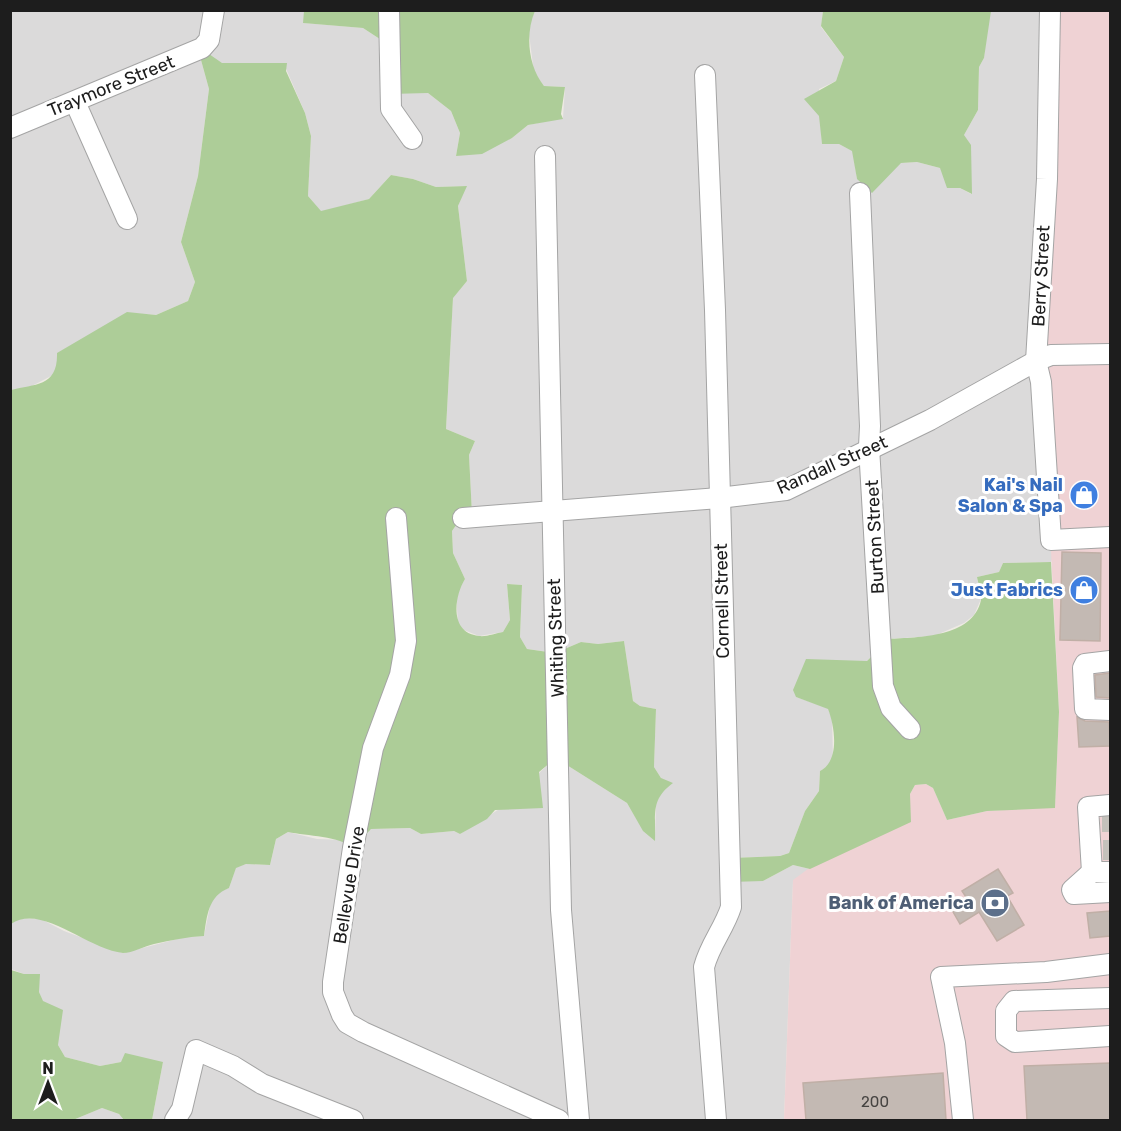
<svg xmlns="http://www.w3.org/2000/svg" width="1121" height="1131" font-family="Rubik,sans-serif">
<rect width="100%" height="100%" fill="#eeeae3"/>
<g fill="#dbdada">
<polygon points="304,10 304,23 363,28 389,45 428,93 451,111 460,133 456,156 512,138 528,125 563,118 565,87 544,86 534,73 528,26 535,11 823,11 821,27 844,57 836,81 819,89 822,144 839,144 853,151 857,179 901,163 917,162 940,168 960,188 971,194 964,135 978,110 979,67 984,58 988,15 991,11 1051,11 1052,560 1051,562 1003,563 999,572 977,577 981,599 974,615 964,623 934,636 889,639 867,661 796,697 828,708 832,719 833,758 829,766 820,771 819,791 805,811 789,853 780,856 730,858 763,881 793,865 810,869 793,881 784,1120 152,1120 163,1062 121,1062 100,1066 65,1057 58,1045 39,992 24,974 11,969 11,924 20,918 41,919 64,931 123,953 185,937 204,936 211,901 218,892 229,888 236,867 246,864 270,865 276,839 288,832 317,839 344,840 371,829 410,828 421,834 454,831 460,834 501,808 551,762 562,762 627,803 643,830 655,840 656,800 661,792 661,778 654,767 656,709 640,706 633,701 624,641 598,644 581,642 555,653 527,649 520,637 522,585 507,584 510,620 503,632 479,636 464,630 458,623 456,594 465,579 453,553 452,531 459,521 472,514 469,455 475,441 446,429 453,297 467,281 458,206 466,186 436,187 413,179 391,175 369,199 321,212 308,196 311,136 305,113 284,64 222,63 201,60 209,89 198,176 181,242 195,282 188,301 156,315 127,313 58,353 58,367 53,375 26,389 11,390 11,11"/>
<polygon points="102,1108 119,1114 124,1120 73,1120"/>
</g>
<polygon fill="#efd2d4" points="1051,11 1110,11 1110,1120 784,1120 793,880 910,794 915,785 926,784 933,788 947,820 987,811 1055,807 1059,712 1043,390"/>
<g fill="#adcd98">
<path d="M304,11H535C525,34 528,66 544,86L565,87L561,114L563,119L528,125L512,138L482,154L456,156L460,133L451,111L428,93L390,94L389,45L363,28L303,23Z"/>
<polygon points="823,11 991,11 984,58 979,67 978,110 964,135 971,145 972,194 960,188 947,188 940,168 917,162 901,163 872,193 857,179 852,151 839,144 822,144 819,116 804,99 836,81 844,57 821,26"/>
<path d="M209,54L222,63H287L286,71L305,113L311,136L308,196L321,211L369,199L391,175L413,179L436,187L467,186L458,206L467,281L453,298L446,429L475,441L469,455L472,514L459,521L452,531L453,553L465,579C454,597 449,633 479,636C487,637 496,633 503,632L510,620L507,584L522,585L520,637L527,649L555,653L581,642L598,644L624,641L633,701L640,706L656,709L654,767L661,778L673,783C650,800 656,814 655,841L643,831L627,803L562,762H551L539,772L543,808L495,810L487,819L460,834L454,831L421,834L410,828L371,829L353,848C340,836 307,836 288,832L276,839L270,865L246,864L236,868L229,888C208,896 207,916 204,936C187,937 171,940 154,944C145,946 132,953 123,953C88,950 42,903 11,924V390C35,384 58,387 57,353L127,312L156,315L188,301L195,282L181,242L198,176L209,89L201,60L203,56Z"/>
<path d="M1051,562L1059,712L1055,808L987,811L947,820L933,788L926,784L915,785L910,794L911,822L810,869L793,865L763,881L731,882L730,858L780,856L789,853L805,811L819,791L820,771C840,761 835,727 828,709L796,697L793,690L806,659L867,661L889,639C918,637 973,638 981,600C982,593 978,583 977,577L999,572L1003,563Z"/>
<polygon points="11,970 24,974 40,974 39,992 43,1001 63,1010 58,1045 65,1057 100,1066 121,1062 125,1053 163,1062 152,1120 124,1120 119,1114 102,1108 73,1120 11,1120"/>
</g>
<g fill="#c3b9b3" stroke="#c0afa6" stroke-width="1.5">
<polygon points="1062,552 1101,553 1100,641 1060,640"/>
<polygon points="1110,673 1110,698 1096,697 1095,675"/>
<polygon points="1077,717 1085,721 1109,722 1110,746 1079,747"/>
<polygon points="998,869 1013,893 1007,896 1024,925 997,941 979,912 960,924 952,910 968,900 962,891"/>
<polygon points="1110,911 1110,936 1090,938 1087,913"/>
<polygon points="1110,1063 1110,1120 1027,1120 1024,1066"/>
<polygon points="943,1073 946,1120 806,1120 803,1083"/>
</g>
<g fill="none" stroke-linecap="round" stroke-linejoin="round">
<g stroke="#c4c1bb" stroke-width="20" stroke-dasharray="20 10" stroke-linecap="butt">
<polyline points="1102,822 1110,822"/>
<polyline points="1103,850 1110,850"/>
</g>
<g stroke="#a4a4a4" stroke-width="22">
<g id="minor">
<polyline points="389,10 391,109 412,139"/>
<polyline points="1050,10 1047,179 1036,361 1041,382 1051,540 1110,537"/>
<path d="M705,75L715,310L731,907C724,929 710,944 704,967L716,1120"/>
<polyline points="75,102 127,219"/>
<polyline points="10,128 202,48 209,40 214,10"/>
<polyline points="545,156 561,910 579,1120"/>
<polyline points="860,193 870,426 869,447 883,686 891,708 910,729"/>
<polyline points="396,518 406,641 400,675 373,748 353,848 333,982 333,992 342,1015 347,1023 363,1032 559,1120"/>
<polyline points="463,518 719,498 786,490 930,420 1036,361 1051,355 1110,354"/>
<polyline points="1110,661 1085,664 1083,668 1085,709 1110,710"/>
<polyline points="1110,805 1088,807 1092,872 1110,872"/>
<polyline points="1092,872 1072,890 1074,894 1110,892"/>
<polyline points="1110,998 1014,1001 1006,1011 1006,1036 1015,1042 1110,1036"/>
<polyline points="175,1120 182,1109 196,1050 233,1066 262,1084 353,1120"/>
<polyline points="963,1120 955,1043 941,977 1046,972 1110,964"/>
</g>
</g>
<use href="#minor" stroke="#fff" stroke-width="20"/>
</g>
<defs>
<g id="shop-disc" transform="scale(1.5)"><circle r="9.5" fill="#3f7fe0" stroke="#fff"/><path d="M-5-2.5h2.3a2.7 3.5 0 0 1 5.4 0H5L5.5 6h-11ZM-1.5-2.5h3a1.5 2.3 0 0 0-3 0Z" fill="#fff"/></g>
<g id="bank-disc" transform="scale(1.5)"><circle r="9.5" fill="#5c6f8a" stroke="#fff"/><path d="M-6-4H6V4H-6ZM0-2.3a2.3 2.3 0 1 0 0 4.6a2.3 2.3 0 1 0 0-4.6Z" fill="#fff"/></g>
</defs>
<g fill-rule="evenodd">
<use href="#shop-disc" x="1084" y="495"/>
<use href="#shop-disc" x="1084" y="590"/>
<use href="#bank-disc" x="995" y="903"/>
</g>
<g text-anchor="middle" stroke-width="6" stroke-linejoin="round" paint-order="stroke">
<g font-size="15" fill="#464442">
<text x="875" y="1107">200</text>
</g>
<g font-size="18" fill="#1d1d1d" stroke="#fff">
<text transform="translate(111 86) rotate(-22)" y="6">Traymore Street</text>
<text transform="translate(1041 276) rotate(-87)" y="6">Berry Street</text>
<text transform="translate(832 465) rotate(-24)" y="6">Randall Street</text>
<text transform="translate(875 537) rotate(-93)" y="6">Burton Street</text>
<text transform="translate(722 601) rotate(-91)" y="6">Cornell Street</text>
<text transform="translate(556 638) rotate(-92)" y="6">Whiting Street</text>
<text transform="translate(349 885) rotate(-81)" y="6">Bellevue Drive</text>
</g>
<g font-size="18" font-weight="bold" fill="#366cbe" stroke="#fff" text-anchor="end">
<text x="1063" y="491">Kai's Nail<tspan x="1063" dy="21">Salon &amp; Spa</tspan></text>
<text x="1063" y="596">Just Fabrics</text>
</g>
<g font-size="18" font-weight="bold" fill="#4e5e75" stroke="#fff" text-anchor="end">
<text x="974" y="909">Bank of America</text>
</g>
</g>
<rect width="1121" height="1131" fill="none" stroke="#1d1d1d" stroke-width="24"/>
<g transform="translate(48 1083)" stroke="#ffffff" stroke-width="4.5" paint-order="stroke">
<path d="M0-4.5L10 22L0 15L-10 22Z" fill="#1d1d1d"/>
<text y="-9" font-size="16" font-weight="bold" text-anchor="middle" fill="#1d1d1d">N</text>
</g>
</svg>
